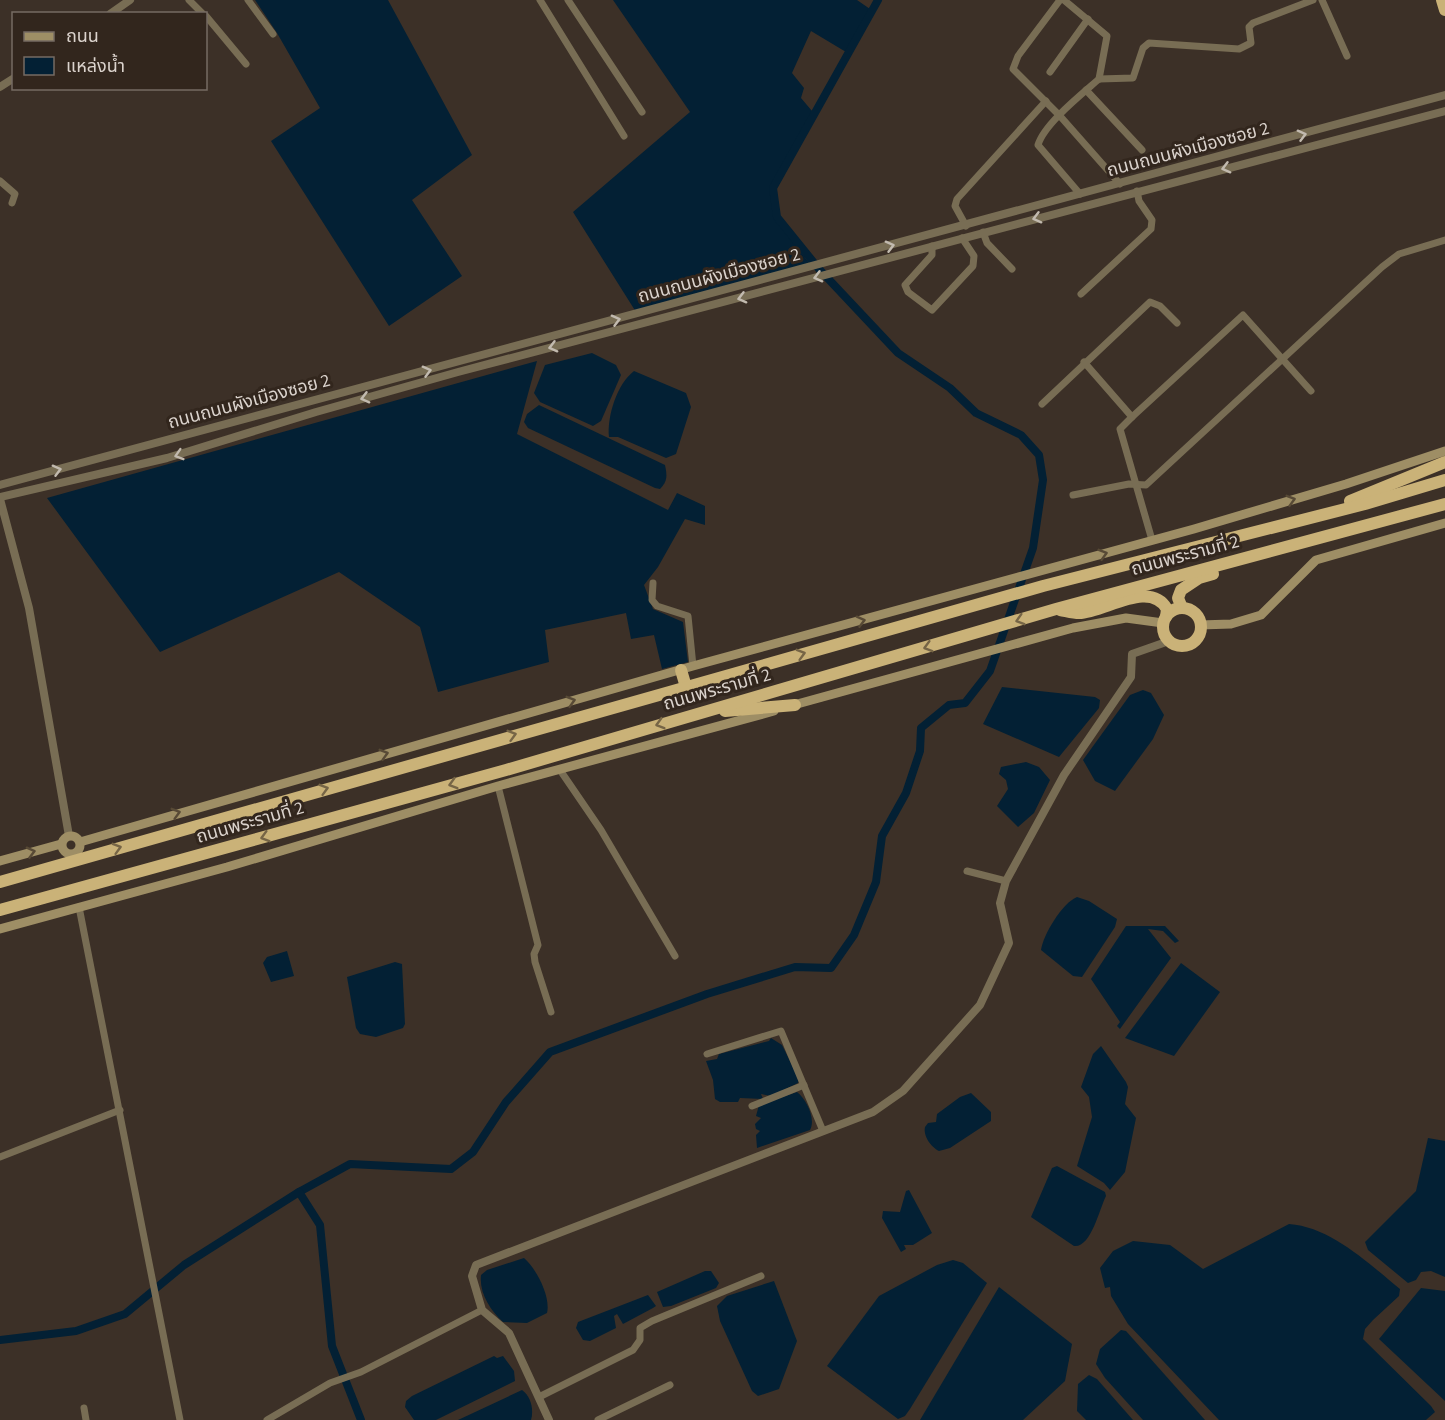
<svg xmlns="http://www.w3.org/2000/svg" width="1445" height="1420" font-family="'Source Sans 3','Noto Sans Thai',sans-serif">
<rect width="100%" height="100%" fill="#3c3027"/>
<g fill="#032034">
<polygon points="255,0 388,0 472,155 412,200 462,276 389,326 271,141 320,108 277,33"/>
<polygon points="613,0 857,0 870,9 846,52 811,31 792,73 804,88 801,98 812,111 771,186 776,220 809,263 636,312 573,212 690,112"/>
<polygon points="592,353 616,365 621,375 601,421 593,426 540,402 534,393 545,365"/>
<polygon points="537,361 517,434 668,510 677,493 705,506 705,525 685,519 658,567 644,585 653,609 683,622 688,662 662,669 654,635 631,639 626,613 545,630 549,662 438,692 420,627 339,572 160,652 47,498"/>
<path d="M634,371L686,393L691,407L676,454L666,458L618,437H609C607,416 617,384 634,371Z"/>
<path d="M539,405L665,465C667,475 668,481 660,489L655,488L528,428L524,422L527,414Z"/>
<polygon points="1002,687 1095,697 1100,700 1099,708 1059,757 983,724"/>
<polygon points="1143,690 1151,693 1164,715 1153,739 1115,791 1095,781 1083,760 1130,695"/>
<polygon points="1026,762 1039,767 1050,780 1034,813 1018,827 997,806 1008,789 1006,780 999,774 1001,767"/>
<path d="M1077,897L1089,901L1117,919L1115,927L1082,977L1073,976L1041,950C1043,935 1062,903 1077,897Z"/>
<polygon points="1126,926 1165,926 1179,941 1175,943 1163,931 1148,929 1171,958 1120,1029 1117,1026 1120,1022 1091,979"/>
<polygon points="287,951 294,976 271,982 263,963 267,957"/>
<polygon points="395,962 402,964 405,1024 403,1028 376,1037 360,1034 356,1028 347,977"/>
<polygon points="1181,963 1220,992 1174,1056 1125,1038"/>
<polygon points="771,1038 782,1045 799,1079 798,1083 771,1096 761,1094 763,1099 740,1098 738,1102 720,1102 715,1099 713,1080 706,1061 717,1059 719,1054 769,1041"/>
<polygon points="1101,1046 1126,1082 1128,1087 1125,1104 1136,1118 1125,1172 1110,1190 1104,1183 1077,1166 1092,1117 1089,1097 1081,1087 1093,1054"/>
<path d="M797,1092C807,1100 816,1119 810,1130L757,1148L756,1135L760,1131L756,1129L755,1124L761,1118L756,1116L759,1105Z"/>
<path d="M971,1093L991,1112V1121L950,1148L939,1151C931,1147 923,1136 925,1127L928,1123L936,1122L937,1114L960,1097Z"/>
<polygon points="1428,1138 1445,1141 1445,1277 1431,1271 1421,1272 1416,1280 1408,1283 1368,1250 1365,1242 1416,1191"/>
<path d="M1057,1166L1105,1192L1106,1196C1099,1210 1091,1248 1074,1246L1031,1217L1052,1168Z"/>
<polygon points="909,1190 932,1233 913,1245 904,1245 906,1249 901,1252 882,1218 883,1211 900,1212 906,1191"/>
<path d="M1289,1224C1331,1227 1368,1263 1400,1289L1399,1296L1373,1320L1365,1329L1363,1339L1431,1406L1435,1412L1426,1420H1219L1128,1324L1111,1296L1110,1287L1105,1288L1100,1268L1113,1251L1133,1241L1170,1245L1203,1269Z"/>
<path d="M524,1258C536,1268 551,1297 547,1313L527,1323L503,1322C490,1310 479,1293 481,1275L487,1270Z"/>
<polygon points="953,1260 963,1263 987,1283 910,1409 905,1416 898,1419 827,1366 879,1296 937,1265"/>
<polygon points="705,1271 711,1271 719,1283 716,1288 671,1306 663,1307 657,1292"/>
<polygon points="774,1281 797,1341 779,1389 758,1396 752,1391 720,1321 717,1306 727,1296"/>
<polygon points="999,1287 1072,1344 1065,1381 1023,1420 920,1420"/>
<polygon points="1421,1288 1445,1291 1445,1401 1379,1339"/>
<polygon points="648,1295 656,1306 653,1308 623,1324 617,1314 614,1316 616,1328 590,1341 583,1340 576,1328 578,1322"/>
<polygon points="1121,1330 1126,1331 1205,1420 1143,1420 1105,1378 1096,1364 1100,1349"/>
<polygon points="494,1356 497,1358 503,1356 514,1371 515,1381 436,1420 414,1420 405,1407 406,1401 412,1396"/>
<polygon points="1089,1375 1097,1379 1133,1420 1086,1420 1077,1411 1078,1384"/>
<path d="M522,1390C531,1396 534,1410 531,1420H458Z"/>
</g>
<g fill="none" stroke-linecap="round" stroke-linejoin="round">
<g stroke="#032034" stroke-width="8">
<polyline points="299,1192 350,1164 451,1169 473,1152 506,1102 550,1052 707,994 795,967 831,968 854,935 876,882 882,836 906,793 920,751 921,728 949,705 965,703 990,671 1033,548 1043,480 1039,455 1021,435 976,413 950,388 898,353 819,269 777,217 773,188 878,0"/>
<polyline points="0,1340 76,1331 125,1314 184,1265 299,1192 320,1225 332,1346 361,1420"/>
</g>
<g stroke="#786d54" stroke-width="7">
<polyline points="189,0 203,14"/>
<polyline points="248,0 273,34"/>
<polyline points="540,0 624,136"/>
<polyline points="568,0 642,112"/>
<polyline points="1060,0 1018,56 1013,69 1060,116 1120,184"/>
<polyline points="1064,0 1107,36 1099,79"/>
<polyline points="1322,0 1347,56"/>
<polyline points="206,16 246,64"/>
<polyline points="1050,72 1088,19"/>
<polyline points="1086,90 1142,150"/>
<polyline points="0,181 15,194 12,203"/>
<path d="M1080,194L1038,145C1044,124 1082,94 1099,79L1133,78L1143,48L1149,43L1239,49L1251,43L1249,27L1253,23L1313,0"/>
<polyline points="966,226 955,206 957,199 1046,101"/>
<polyline points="983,232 987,243 1012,269"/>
<polyline points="932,246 932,255 905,285 908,292 932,310 973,266 974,256 962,238"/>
<polyline points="1081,294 1151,229 1152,220 1139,201 1137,191"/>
<polyline points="1084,362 1132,417"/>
<polyline points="1042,404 1150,302 1160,306 1177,323"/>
<polyline points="1073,495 1129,484 1146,485 1382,267 1399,254 1445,240"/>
<polyline points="1152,540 1120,429 1132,417 1243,315 1311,391"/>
<polyline points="653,583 652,600 657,606 688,616 693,666"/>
<polyline points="560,770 601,830 675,956"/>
<polyline points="498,786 538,945 534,954 535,962 551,1012"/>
<polyline points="967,871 1006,881"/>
<polyline points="79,907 180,1420"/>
<polyline points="707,1054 781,1031 823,1131"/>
<polyline points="752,1106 804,1085"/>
<polyline points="0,1157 120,1110"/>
<polyline points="539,1397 633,1350 640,1340 640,1328 652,1321 761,1276"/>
<polyline points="84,1408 86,1420"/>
<polyline points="267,1420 330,1383 361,1372 482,1310"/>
<polyline points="598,1420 670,1385"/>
</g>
<g stroke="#786d54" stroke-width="8">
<polyline points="110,14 130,0"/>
<polyline points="0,87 14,78"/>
<polyline points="0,485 1445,95"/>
<polyline points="0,497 167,458 316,412 458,372 1445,111"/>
<polyline points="0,499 29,608 69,836"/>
<polyline points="549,1420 509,1333 482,1310 472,1276 476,1265 873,1112 903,1091 980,1005 1009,943 1000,903 1006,881 1064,775 1131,677 1132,654 1169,641"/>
</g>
<g stroke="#9e8e65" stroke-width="9">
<polyline points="1200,625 1231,624 1261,615 1316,560 1445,523"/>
<polyline points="790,706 1073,628 1126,618 1163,623"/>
<circle cx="71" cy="845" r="9"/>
<polyline points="80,842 693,666 1194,529 1346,484 1445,451"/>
<polyline points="0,861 61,844"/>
<polyline points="0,929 227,867 498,786 774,711"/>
</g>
<g stroke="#cab278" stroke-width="12">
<polyline points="1442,0 1445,10"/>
<polyline points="1350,501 1445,462"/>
<polyline points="1182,608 1178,598 1181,590 1199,578 1213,574"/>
<circle cx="1182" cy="627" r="19"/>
<path d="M1060,610C1066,611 1073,613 1079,613C1105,612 1150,579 1167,609L1166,617"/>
<polyline points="681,670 686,687"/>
<polyline points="725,711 795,705"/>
<polyline points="0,882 1043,586 1365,504 1445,480"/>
<polyline points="0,910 506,770 1056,609 1445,504"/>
</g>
</g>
<defs><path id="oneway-chevron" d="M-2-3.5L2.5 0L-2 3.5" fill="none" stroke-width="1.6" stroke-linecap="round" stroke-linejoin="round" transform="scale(1.5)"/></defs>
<g stroke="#c2baaf">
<use href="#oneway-chevron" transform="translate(1302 135) rotate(-15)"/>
<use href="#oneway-chevron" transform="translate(1226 168) rotate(165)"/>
<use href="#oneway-chevron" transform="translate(1037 218) rotate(165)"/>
<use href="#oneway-chevron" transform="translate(890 246) rotate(-15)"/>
<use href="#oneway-chevron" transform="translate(818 277) rotate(165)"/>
<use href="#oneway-chevron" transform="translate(742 298) rotate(165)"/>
<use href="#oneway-chevron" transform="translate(616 320) rotate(-15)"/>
<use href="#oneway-chevron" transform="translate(553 347) rotate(165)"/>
<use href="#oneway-chevron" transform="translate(427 371) rotate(-15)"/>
<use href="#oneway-chevron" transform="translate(365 398) rotate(165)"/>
<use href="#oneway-chevron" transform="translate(179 455) rotate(163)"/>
<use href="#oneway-chevron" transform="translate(57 470) rotate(-15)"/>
</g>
<g stroke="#584a36">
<use href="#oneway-chevron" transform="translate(1291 500) rotate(-16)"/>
<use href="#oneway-chevron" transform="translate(1103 554) rotate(-16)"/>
<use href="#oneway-chevron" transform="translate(861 621) rotate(-15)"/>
<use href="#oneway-chevron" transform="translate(571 701) rotate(-16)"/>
<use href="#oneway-chevron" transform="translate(384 754) rotate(-16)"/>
<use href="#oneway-chevron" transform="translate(176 813) rotate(-16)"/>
<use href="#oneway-chevron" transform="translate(31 852) rotate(-15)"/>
</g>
<g stroke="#766546">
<use href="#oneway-chevron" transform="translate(1020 620) rotate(163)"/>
<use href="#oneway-chevron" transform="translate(928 647) rotate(164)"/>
<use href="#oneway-chevron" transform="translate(801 654) rotate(-16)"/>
<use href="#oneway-chevron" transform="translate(660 724) rotate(164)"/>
<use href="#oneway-chevron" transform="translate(512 735) rotate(-16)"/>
<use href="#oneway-chevron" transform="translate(453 784) rotate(164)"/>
<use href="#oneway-chevron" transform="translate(324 789) rotate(-16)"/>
<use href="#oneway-chevron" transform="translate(265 837) rotate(164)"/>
<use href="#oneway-chevron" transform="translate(117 848) rotate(-16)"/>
</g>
<g text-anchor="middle" stroke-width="6" stroke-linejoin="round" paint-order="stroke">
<g font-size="18" fill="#dbd3cd" stroke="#32261d">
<text transform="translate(1188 149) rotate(-15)" y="6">ถนนถนนผังเมืองซอย 2</text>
<text transform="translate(719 275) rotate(-15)" y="6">ถนนถนนผังเมืองซอย 2</text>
<text transform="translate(249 401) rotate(-15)" y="6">ถนนถนนผังเมืองซอย 2</text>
<text transform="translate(1185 555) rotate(-15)" y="6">ถนนพระรามที่ 2</text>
<text transform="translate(717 689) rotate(-16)" y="6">ถนนพระรามที่ 2</text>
<text transform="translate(250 822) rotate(-16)" y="6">ถนนพระรามที่ 2</text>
</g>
</g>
<rect x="12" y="12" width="195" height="78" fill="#32261d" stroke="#766b63" stroke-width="1.5"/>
<rect x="24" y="32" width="30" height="9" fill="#9e8e65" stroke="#766b63" stroke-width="1.5"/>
<text x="66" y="42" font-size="18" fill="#dbd3cd">ถนน</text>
<rect x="24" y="57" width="30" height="18" fill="#032034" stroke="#766b63" stroke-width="1.5"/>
<text x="66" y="72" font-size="18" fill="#dbd3cd">แหล่งน้ำ</text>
</svg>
